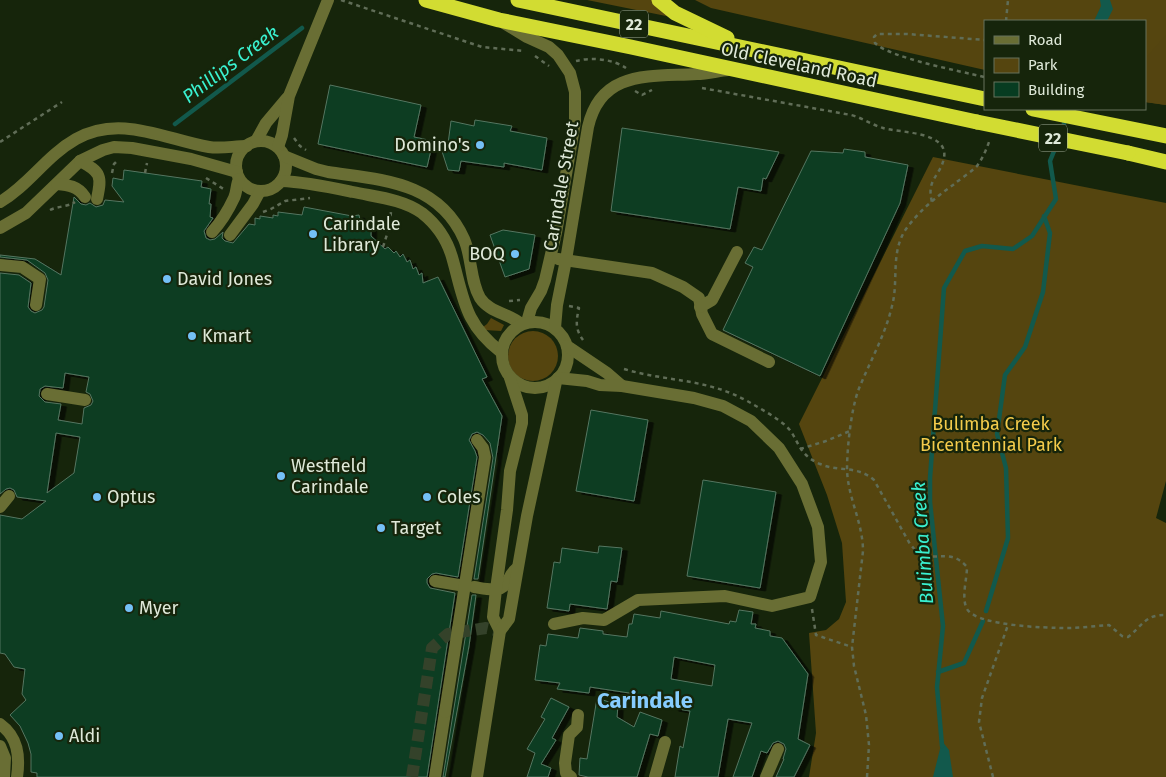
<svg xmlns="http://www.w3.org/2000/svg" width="1166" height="777" font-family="'Fira Sans',sans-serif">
<defs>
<filter id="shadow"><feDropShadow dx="5.5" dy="3" stdDeviation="0" flood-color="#0009"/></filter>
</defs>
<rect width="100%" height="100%" fill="#16250b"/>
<g fill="#55450f">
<polygon points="587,0 654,0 671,17"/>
<polygon points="695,0 1166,0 1166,105 1145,102 1145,21 985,21 985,70 711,8"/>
<polygon points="933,157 1166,203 1166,481 1156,518 1166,523 1166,777 809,777 816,733 809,633 826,630 839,619 846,602 842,543 827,495 799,424"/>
<polygon points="491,318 504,325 501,331 484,330 483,327 487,324"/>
<circle cx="533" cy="356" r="25"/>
</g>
<polygon fill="#544410" points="1166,35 1166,105 1145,102 1145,59"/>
<g fill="#12594c">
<polygon points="1100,0 1110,0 1113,9 1107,21 1094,21 1101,6"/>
<polygon points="942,741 949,750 953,777 933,777"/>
</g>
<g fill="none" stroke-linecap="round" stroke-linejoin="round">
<g stroke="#12594c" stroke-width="4.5">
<polyline points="175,124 302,28"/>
<polyline points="986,611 1008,538 1006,468 997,434 1005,375 1025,347 1043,292 1050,233 1044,216"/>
<polyline points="938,672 964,663 983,621"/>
<polyline points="942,746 937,687 943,626 930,502 930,478 944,288 965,251 982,246 1013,249 1032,236 1056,199 1050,161 1063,129 1065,118"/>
</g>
</g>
<g fill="#073c21" stroke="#567661" fill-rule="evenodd" filter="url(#shadow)">
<polygon points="330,85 421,105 414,137 433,141 427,167 318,144"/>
<polygon points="475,120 512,126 510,131 547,138 542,170 504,163 504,167 461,161 459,171 448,170 439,142 448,144 451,121 474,126"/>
<polygon points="622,128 779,152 766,179 763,178 761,191 738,187 730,229 611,211"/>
<polygon points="844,149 865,152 865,157 908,165 900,203 820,376 723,330 753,267 745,263 754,247 762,250 811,151 843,153"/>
<path d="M124,170L202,181L201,187L211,189L209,204H211L210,217L213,218L204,231L206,238L210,240L215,239L223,232L222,238L225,241L233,243L249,224L255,225V218L260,219V216L273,218V215L278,216V212L302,215L304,207L352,216L359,215L361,226L371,224V236L385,249L388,247L394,253L396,251L400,257L403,254L407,262L410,260L413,269L416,267L419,275L422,273L423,283L438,277L487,377L482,379L502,416L478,579H474L493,458L490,443L483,435L477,432L472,434L469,440L475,451L477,457L458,577L436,573L432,574L427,579V583L430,588L455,593L427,777H37V773L31,772V754L28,743L20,726L10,715L26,700L22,694L25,669L14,667L5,654L0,653V515L22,519L46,501L17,497L14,490L10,488L6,489L0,494V273L19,275L31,283L28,307L31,311L35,313L42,310L44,307L48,280L45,273L27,260L0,257V255L35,259L61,275L74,197L81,204L86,205L90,203L96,207L103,205L105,200L124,202L112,186L113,178L123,180ZM65,373L89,377L86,392L90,394L93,401L91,405L84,408L82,424L58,420L61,404L45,402L39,396L40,389L45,386L63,388ZM56,433L80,437L74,473L47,493Z"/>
<polygon points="503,230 535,235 529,269 505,277 490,235"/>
<polygon points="591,410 648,420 634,501 576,491"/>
<polygon points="703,480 776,492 760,588 687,576"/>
<polygon points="599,546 622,548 617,582 611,581 607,609 570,604 569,611 547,608 554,562 560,563 562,548 598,553"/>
<polygon points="472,595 476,595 469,646 445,777 443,777"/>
<path d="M739,610L753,612L751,624H756L755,628L770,631V636L782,638L808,674L798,739L810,745L794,777H776L784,759H783L786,749L784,744L778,741L773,743L767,753L761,751L752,777H733L752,723L728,719L718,777H675L680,746L683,748L690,711L673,708L675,700L590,687L589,693L557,689L560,683L535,680L540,645L546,646L548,634L578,638L580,628L603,631V634L627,637L629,624H632L634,614L660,618L661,611L729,624L730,621L736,622ZM674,657L715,665L712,686L671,679Z"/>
<polygon points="551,698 569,707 552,738 556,740 541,764 551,768 548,777 527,777 535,753 527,749 545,719 541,717"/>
<polygon points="597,698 618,705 617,717 634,727 640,712 662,720 658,736 650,734 637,777 588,777 579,775 580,758 587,759"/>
</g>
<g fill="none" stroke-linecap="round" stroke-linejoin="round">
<polyline stroke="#34422a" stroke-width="12" stroke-dasharray="12 6" stroke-linecap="butt" points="412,777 432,648 448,634 486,628 500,631"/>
<g stroke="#606d57" stroke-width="2.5" stroke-dasharray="4 4" stroke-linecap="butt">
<polyline points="341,0 482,47 524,51"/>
<polyline points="1006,21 1008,0"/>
<polyline points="535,56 549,66"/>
<path d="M576,61C591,57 613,59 626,68"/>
<path d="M984,77C960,71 890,58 875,43L874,37L877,34H907L985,40"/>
<path d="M702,88L851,115C863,118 872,125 883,128C899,133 949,131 944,158C940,177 926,179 932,202"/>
<polyline points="635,91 642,95 652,90"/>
<polyline points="294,138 300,146 306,150"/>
<polyline points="0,142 62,102"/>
<polyline points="112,173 114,164 118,160"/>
<polyline points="145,173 147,163"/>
<polyline points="206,178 225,190"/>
<path d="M50,210C58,206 68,207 75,202"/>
<polyline points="263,212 271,209 285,201 310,198"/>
<polyline points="383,247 390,225 391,211"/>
<polyline points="509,301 520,300"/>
<path d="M569,306L579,308C576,321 575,329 583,340"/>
<path d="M624,369C667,382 707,378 749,402C761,409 774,416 785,425C799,437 796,454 820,464C838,472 857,465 874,480L910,544C913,547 915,551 919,553C936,562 951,548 967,567C967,579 961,598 967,609C977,626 1047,628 1067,628C1081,628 1095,626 1109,625L1122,636L1128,637C1142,626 1146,614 1166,615"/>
<polyline points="800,449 826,441 850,431"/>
<polyline points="812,609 816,635 852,647"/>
<path d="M867,777L869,745L866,715L854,666L852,647L863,551C863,523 848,498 847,470C847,448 851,411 858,391C869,363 885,336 892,306C899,280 890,253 906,229C919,211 936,197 953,185C960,179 970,173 977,166C983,158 987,148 990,139"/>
<polyline points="993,777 979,722 982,698 1008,625"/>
</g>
<g stroke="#696e34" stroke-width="12">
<polyline points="504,23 527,37 549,47 558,55 570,73 575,92 575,122 556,233 545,280 541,291 531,308 527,322"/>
<circle cx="261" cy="166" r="25"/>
<polyline points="256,141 266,123 287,98"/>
<polyline points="278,147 282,135 289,96 328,0"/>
<path d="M284,156L316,169L328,172C381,180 438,181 464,239C472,257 470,281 480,298C490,313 509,313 521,324"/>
<path d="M281,181C306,182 329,187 353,192C376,197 403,199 422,213C436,224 447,240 452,257C464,299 464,323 501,352"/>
<path d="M0,202C29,185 46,156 76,139C120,114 164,139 209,147C221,149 234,146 247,146"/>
<polyline points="0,228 26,213 80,161 103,150 114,147 132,148 191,159 237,172"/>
<path d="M212,232C221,222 228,211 234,198C237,192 236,185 239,179"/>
<polyline points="230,235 253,204 260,191"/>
<polyline points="558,259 652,273 683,287 699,298 702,314 712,334 769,362"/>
<polyline points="0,265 22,267 40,279 36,305"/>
<polyline points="700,307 712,300 737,252"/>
<circle cx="535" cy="355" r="33"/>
<path d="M555,328L557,305L566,260L588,127C601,69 651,77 697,74C707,74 718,71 728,70"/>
<polyline points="567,346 607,373 622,386"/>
<polyline points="47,394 85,400"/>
<polyline points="0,507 9,496"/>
<polyline points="435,581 465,586"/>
<path d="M474,587C482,588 499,593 505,585C510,579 509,575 516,569"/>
<polyline points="554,624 583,618 604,620 638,600 725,596 772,606 810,597 821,562 818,527 802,484 779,448 751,421 723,406 694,398 622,386 600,385 587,381 558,378"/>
<polyline points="458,629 485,457 483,448 477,440"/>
<polyline points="500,631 493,617 496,589 507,510 510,471 522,423 522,415 510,378"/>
<path d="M0,724C18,737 20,756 17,777"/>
<polyline points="0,746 5,758 4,777"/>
<polyline points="435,777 445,712"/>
<polyline points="477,777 500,631 509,619 527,516 556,382"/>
<polyline points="571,777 566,773 565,763 569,735 577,727 578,715"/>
<polyline points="655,777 665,742"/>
<polyline points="766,777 778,749"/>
</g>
<g stroke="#d2dc32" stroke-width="15">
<polyline points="426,0 499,20 631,47 977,122"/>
<polyline points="518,0 985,99"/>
<polyline points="659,0 675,13 727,38"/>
<polyline points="1033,109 1166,136"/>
<polyline points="1128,153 1166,162"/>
</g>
<g stroke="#696e34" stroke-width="12">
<path d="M80,161C101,172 102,176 97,199"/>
<path d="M57,184C68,185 78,186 85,197"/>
<polyline points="445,712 458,629"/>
</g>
<polyline stroke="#d2dc32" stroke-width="15" points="977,122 1128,153"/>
</g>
<g fill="#74c0f6" stroke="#16250b" stroke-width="2">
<circle cx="480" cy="145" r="5"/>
<circle cx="313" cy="234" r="5"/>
<circle cx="515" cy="254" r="5"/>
<circle cx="167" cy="279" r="5"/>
<circle cx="192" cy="336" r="5"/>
<circle cx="281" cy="476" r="5"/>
<circle cx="97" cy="497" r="5"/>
<circle cx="427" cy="497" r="5"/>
<circle cx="381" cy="528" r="5"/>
<circle cx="129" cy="608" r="5"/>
<circle cx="59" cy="736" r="5"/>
</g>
<g text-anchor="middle" stroke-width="4.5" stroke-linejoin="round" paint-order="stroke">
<g fill="#16250b" stroke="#a3ae9b" stroke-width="1">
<rect x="620" y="10.5" width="28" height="27" rx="4"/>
<rect x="1039" y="124.5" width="28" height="27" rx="4"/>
</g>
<g font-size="16" font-weight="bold" fill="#dfe9d9">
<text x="634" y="30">22</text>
<text x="1053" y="144">22</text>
</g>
<g font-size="18" fill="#dfe9d9" stroke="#16250b">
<text transform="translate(799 65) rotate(12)" y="6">Old Cleveland Road</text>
<text transform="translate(561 186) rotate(-80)" y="6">Carindale Street</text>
</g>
<g font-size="18" fill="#dfe9d9" stroke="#16250b" text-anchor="start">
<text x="470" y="151" text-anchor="end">Domino's</text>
<text x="323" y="230">Carindale<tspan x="323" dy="21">Library</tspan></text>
<text x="505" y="260" text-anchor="end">BOQ</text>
<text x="177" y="285">David Jones</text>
<text x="202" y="342">Kmart</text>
<text x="291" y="472">Westfield<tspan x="291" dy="21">Carindale</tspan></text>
<text x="107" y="503">Optus</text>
<text x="437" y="503">Coles</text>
<text x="391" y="534">Target</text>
<text x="139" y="614">Myer</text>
<text x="69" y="742">Aldi</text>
</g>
<g font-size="18" fill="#f3cb4b" stroke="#16250b">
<text x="991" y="430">Bulimba Creek<tspan x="991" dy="21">Bicentennial Park</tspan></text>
</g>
<g font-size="19" font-style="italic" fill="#3af1d0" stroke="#16250b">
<text transform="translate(230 64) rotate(-37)" y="7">Phillips Creek</text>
<text transform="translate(922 543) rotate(-94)" y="7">Bulimba Creek</text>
</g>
<g font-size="22" font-weight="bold" fill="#86ccfe" stroke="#16250b">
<text x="645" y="708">Carindale</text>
</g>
</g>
<rect x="984" y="20" width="162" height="90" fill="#16250b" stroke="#66735d"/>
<rect x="994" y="36" width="25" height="8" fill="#696e34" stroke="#66735d"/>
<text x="1028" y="45" font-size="15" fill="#dfe9d9">Road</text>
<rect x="994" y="58" width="25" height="15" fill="#55450f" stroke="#66735d"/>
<text x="1028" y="70" font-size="15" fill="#dfe9d9">Park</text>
<rect x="994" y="82" width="25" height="15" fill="#073c21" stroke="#66735d"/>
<text x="1028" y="95" font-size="15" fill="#dfe9d9">Building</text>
</svg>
